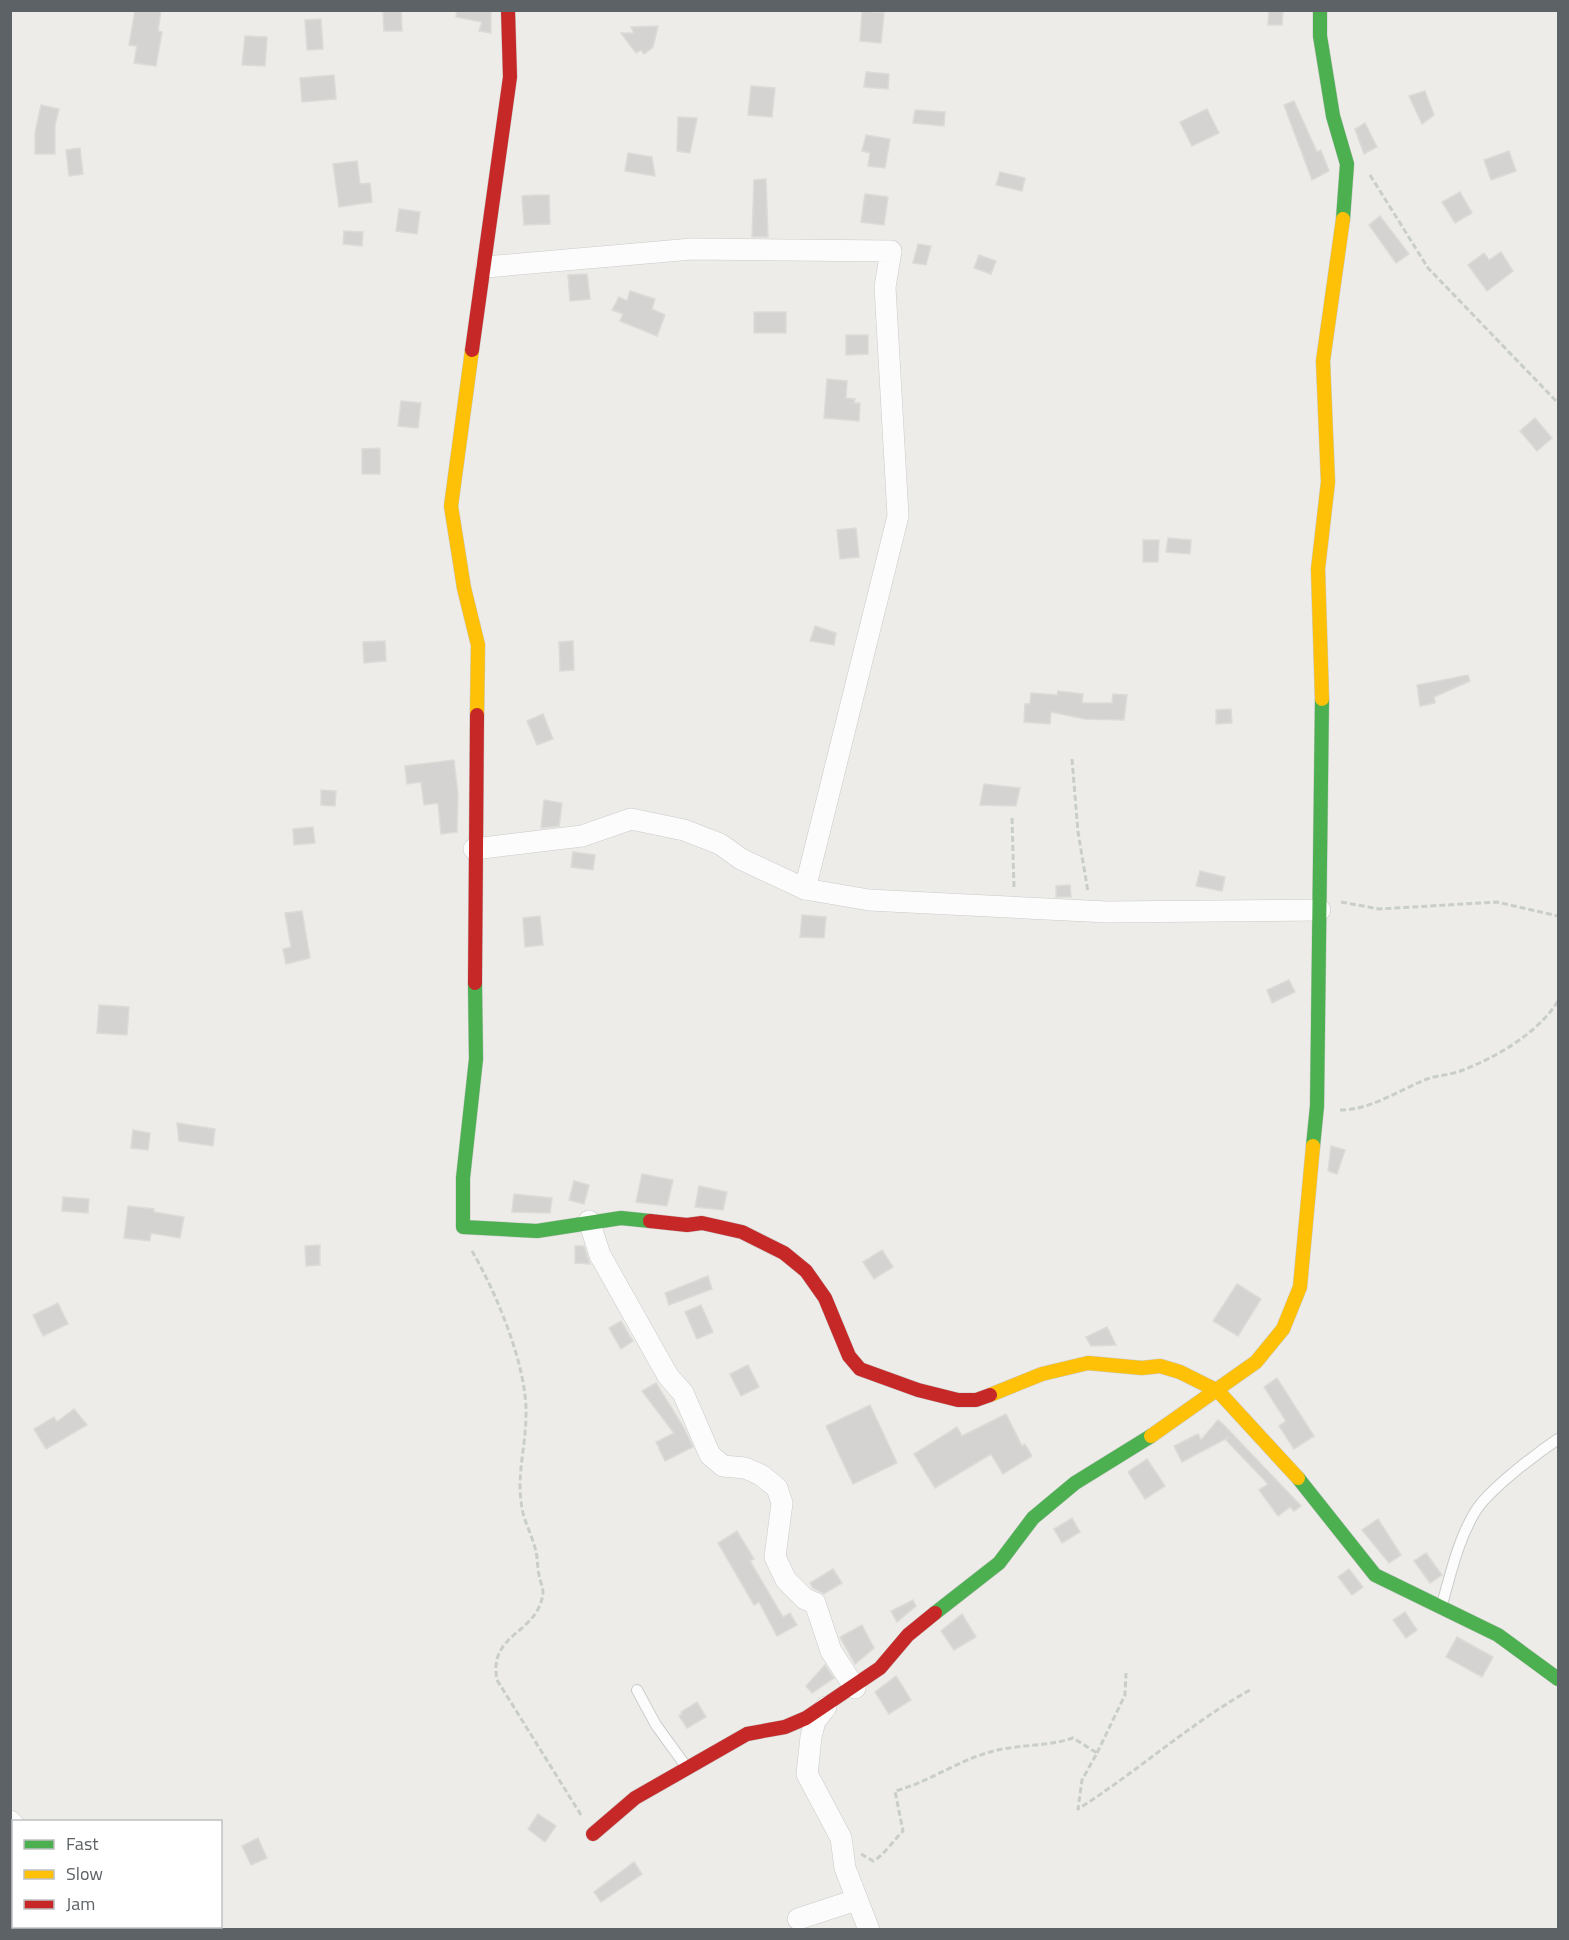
<svg xmlns="http://www.w3.org/2000/svg" width="1569" height="1940" font-family="'Titillium Web',sans-serif">
<rect width="100%" height="100%" fill="#edece8"/>
<g fill="#d4d3d1" stroke="#dcdbd7" stroke-width="1.5">
<polygon points="135,10 161,10 158,31 162,32 156,66 134,63 137,46 129,45"/>
<polygon points="383,10 401,10 402,31 384,31"/>
<polygon points="457,10 491,10 491,33 479,31 482,22 456,17"/>
<polygon points="862,11 884,13 881,43 860,41"/>
<polygon points="1269,11 1283,11 1282,25 1268,25"/>
<polygon points="321,19 323,49 307,50 305,20"/>
<polygon points="658,26 653,47 644,54 641,50 636,53 621,33 634,33 631,27"/>
<polygon points="245,36 267,37 265,66 242,65"/>
<polygon points="866,72 889,74 888,89 864,87"/>
<polygon points="334,75 336,99 302,102 300,78"/>
<polygon points="751,86 775,88 772,117 748,115"/>
<polygon points="1425,91 1434,115 1422,124 1409,96"/>
<polygon points="1294,101 1317,152 1321,150 1329,171 1312,180 1284,105"/>
<polygon points="41,105 59,109 55,125 55,154 35,154 35,133"/>
<polygon points="1207,109 1219,133 1192,146 1180,122"/>
<polygon points="915,110 945,112 944,126 913,123"/>
<polygon points="678,117 697,118 690,153 677,151"/>
<polygon points="1365,123 1377,147 1364,154 1355,129"/>
<polygon points="866,135 890,139 885,168 868,166 870,153 862,151"/>
<polygon points="80,148 83,174 69,176 66,150"/>
<polygon points="1509,151 1516,171 1491,180 1484,160"/>
<polygon points="628,153 652,157 655,176 625,171"/>
<polygon points="357,161 360,184 370,183 372,202 339,207 333,164"/>
<polygon points="1000,172 1025,178 1022,191 996,185"/>
<polygon points="766,179 768,237 752,237 754,180"/>
<polygon points="1460,192 1472,213 1455,223 1442,202"/>
<polygon points="865,194 888,197 884,225 861,222"/>
<polygon points="536,195 549,195 550,224 524,225 522,196"/>
<polygon points="399,209 420,212 417,234 396,231"/>
<polygon points="1380,216 1409,254 1396,263 1369,225"/>
<polygon points="344,231 363,232 362,246 343,244"/>
<polygon points="918,244 931,246 926,265 913,263"/>
<polygon points="1501,252 1513,271 1487,291 1468,265 1484,253 1489,260"/>
<polygon points="979,255 996,261 991,274 974,268"/>
<polygon points="587,274 590,299 570,301 568,275"/>
<polygon points="630,291 655,299 652,309 665,315 657,336 620,321 623,314 612,310 619,297 627,301"/>
<rect x="754" y="312" width="32" height="21"/>
<polygon points="846,335 868,335 868,354 846,355"/>
<polygon points="827,379 847,381 846,398 855,399 854,403 860,403 859,421 824,418"/>
<polygon points="401,401 421,403 418,428 398,426"/>
<polygon points="1535,418 1552,438 1537,451 1520,431"/>
<polygon points="380,448 380,474 362,474 362,449"/>
<polygon points="856,528 859,557 840,559 837,530"/>
<polygon points="1168,538 1191,540 1190,554 1166,552"/>
<polygon points="1143,540 1159,540 1158,562 1143,562"/>
<polygon points="815,626 836,633 834,645 810,641"/>
<polygon points="385,641 386,661 364,663 363,642"/>
<polygon points="573,641 574,670 560,671 559,642"/>
<polygon points="1468,675 1470,681 1434,697 1435,703 1420,706 1417,685"/>
<polygon points="1058,691 1083,694 1082,703 1112,703 1113,694 1127,695 1124,720 1085,719 1051,712 1050,724 1024,722 1025,704 1030,704 1031,693 1057,695"/>
<polygon points="1231,709 1232,723 1216,724 1216,710"/>
<polygon points="543,714 553,739 537,745 527,721"/>
<polygon points="454,760 458,795 457,832 441,834 438,803 424,805 421,782 407,784 405,766"/>
<polygon points="984,784 1020,788 1016,806 980,805"/>
<polygon points="321,790 336,791 335,806 321,805"/>
<polygon points="544,800 562,803 559,826 541,828"/>
<polygon points="313,827 315,843 294,845 293,829"/>
<polygon points="573,852 595,855 593,870 571,867"/>
<polygon points="1200,871 1225,877 1222,891 1196,886"/>
<polygon points="1070,885 1071,897 1056,897 1056,886"/>
<polygon points="302,911 310,958 286,964 283,949 291,947 285,913"/>
<polygon points="802,915 826,917 824,938 800,937"/>
<polygon points="540,916 543,945 525,947 523,918"/>
<polygon points="1289,980 1295,992 1272,1003 1267,990"/>
<polygon points="99,1005 129,1007 127,1035 97,1033"/>
<polygon points="177,1123 215,1129 213,1146 179,1141"/>
<polygon points="133,1130 150,1133 148,1150 131,1148"/>
<polygon points="1331,1146 1345,1150 1337,1174 1328,1171"/>
<polygon points="642,1174 673,1180 667,1206 636,1202"/>
<polygon points="574,1181 589,1185 584,1204 569,1200"/>
<polygon points="699,1186 727,1192 723,1210 695,1207"/>
<polygon points="514,1194 552,1198 550,1213 512,1212"/>
<polygon points="63,1197 89,1199 88,1213 62,1211"/>
<polygon points="128,1206 154,1209 154,1212 184,1217 180,1238 151,1233 150,1241 124,1238"/>
<polygon points="320,1245 320,1265 306,1266 305,1246"/>
<polygon points="575,1246 584,1246 590,1264 575,1263"/>
<polygon points="882,1250 893,1267 874,1279 863,1262"/>
<polygon points="708,1276 712,1289 669,1305 665,1293"/>
<polygon points="1237,1284 1261,1299 1238,1336 1213,1321"/>
<polygon points="58,1303 68,1324 43,1336 33,1315"/>
<polygon points="701,1305 713,1332 697,1339 685,1312"/>
<polygon points="621,1321 633,1341 621,1349 609,1328"/>
<polygon points="1107,1327 1116,1345 1091,1346 1086,1337"/>
<polygon points="748,1365 759,1387 741,1396 730,1374"/>
<polygon points="1277,1378 1314,1436 1294,1449 1279,1426 1286,1421 1264,1387"/>
<polygon points="656,1383 684,1428 693,1447 665,1461 656,1442 674,1433 642,1391"/>
<polygon points="870,1405 897,1463 853,1484 826,1426"/>
<polygon points="74,1409 87,1425 46,1449 34,1429 54,1417 57,1422"/>
<polygon points="1006,1414 1022,1446 1025,1444 1032,1456 1003,1474 991,1454 935,1488 914,1454 957,1427 962,1436"/>
<polygon points="1218,1420 1223,1424 1301,1506 1294,1511 1290,1507 1278,1516 1259,1490 1268,1484 1226,1440 1229,1437 1182,1462 1174,1446 1198,1434 1201,1440"/>
<polygon points="1147,1459 1165,1486 1145,1499 1128,1472"/>
<polygon points="1072,1518 1080,1532 1062,1543 1054,1529"/>
<polygon points="1378,1519 1401,1555 1389,1563 1362,1530"/>
<polygon points="737,1531 754,1559 750,1561 783,1617 790,1613 797,1625 777,1636 759,1602 754,1605 718,1543"/>
<polygon points="1426,1553 1442,1575 1430,1583 1414,1561"/>
<polygon points="833,1569 842,1583 824,1594 813,1588 810,1583"/>
<polygon points="1349,1569 1363,1587 1352,1595 1338,1577"/>
<polygon points="913,1600 916,1606 897,1622 891,1611"/>
<polygon points="1405,1612 1417,1630 1406,1638 1393,1620"/>
<polygon points="962,1614 976,1637 954,1650 941,1631"/>
<polygon points="862,1625 874,1648 855,1664 840,1637"/>
<polygon points="1457,1637 1493,1657 1482,1677 1446,1657"/>
<polygon points="825,1665 834,1678 812,1693 806,1686"/>
<polygon points="896,1676 911,1700 889,1714 875,1692"/>
<polygon points="697,1702 706,1717 687,1728 679,1716 682,1714 681,1712"/>
<polygon points="538,1814 556,1826 545,1842 528,1829"/>
<polygon points="258,1838 267,1858 251,1865 242,1846"/>
<polygon points="634,1862 642,1874 601,1902 594,1892"/>
</g>
<g fill="none" stroke-linecap="round" stroke-linejoin="round">
<g stroke="#c9cbca" stroke-width="12">
<g id="lane">
<path d="M1442,1604C1451,1573 1458,1540 1475,1512C1488,1490 1536,1454 1558,1439"/>
<polyline points="637,1690 656,1725 685,1765"/>
</g>
</g>
<g stroke="#c9cbca" stroke-width="22">
<g id="street">
<polyline points="486,267 692,249 891,251 885,287 898,516 805,889"/>
<polyline points="474,849 582,836 631,819 684,830 720,844 741,859 805,889 869,900 1107,912 1320,910"/>
<polyline points="589,1221 600,1255 668,1376 683,1393 710,1455 723,1466 745,1468 761,1475 777,1488 782,1503 775,1557 786,1580 805,1599 815,1603 831,1651 855,1688"/>
<polyline points="826,1707 815,1721 811,1737 807,1774 841,1838 845,1868 869,1930"/>
<polyline points="10,1821 14,1825"/>
<polyline points="798,1919 856,1900"/>
<polyline points="90,1926 92,1930"/>
</g>
</g>
<g stroke="#c9cac9" stroke-width="15">
<g id="fast">
<polyline points="1320,10 1320,36 1333,116 1347,164 1343,219"/>
<polyline points="475,983 476,1059 463,1178 463,1227 537,1231 621,1218 650,1221"/>
<polyline points="1313,1146 1317,1106 1322,699"/>
<polyline points="1298,1478 1375,1575 1498,1635 1558,1679"/>
<polyline points="935,1613 999,1563 1033,1518 1075,1483 1151,1436"/>
</g>
</g>
<g stroke="#c9cac9" stroke-width="15">
<g id="slow">
<polyline points="472,350 451,506 464,588 478,645 477,715"/>
<polyline points="1322,699 1318,569 1328,482 1323,361 1343,219"/>
<polyline points="990,1395 1042,1374 1088,1363 1142,1368 1160,1366 1180,1372 1218,1391 1298,1478"/>
<polyline points="1151,1436 1256,1362 1283,1329 1300,1287 1313,1146"/>
</g>
</g>
<g stroke="#c9cac9" stroke-width="15">
<g id="jam">
<polyline points="472,350 510,77 508,10"/>
<polyline points="475,983 477,715"/>
<polyline points="650,1221 687,1225 702,1223 742,1232 784,1253 806,1271 825,1298 849,1356 860,1369 918,1390 958,1400 976,1400 990,1395"/>
<polyline points="593,1834 635,1798 747,1734 785,1727 806,1718 880,1668 908,1635 935,1613"/>
</g>
</g>
<g stroke="#cacecb" stroke-width="3" stroke-dasharray="6 3" stroke-linecap="butt">
<polyline points="1370,175 1428,268 1558,403"/>
<polyline points="1072,759 1078,832 1088,892"/>
<polyline points="1012,818 1014,888"/>
<polyline points="1341,902 1379,909 1497,902 1558,916"/>
<path d="M1340,1110C1371,1110 1399,1090 1427,1079C1438,1075 1451,1075 1463,1070C1497,1057 1539,1032 1558,1001"/>
<path d="M472,1251C496,1292 527,1366 526,1414C526,1449 515,1477 523,1513C526,1525 532,1536 535,1548C538,1557 537,1566 539,1575C540,1581 543,1587 543,1593C538,1635 488,1632 497,1680L581,1815"/>
<polyline points="1097,1753 1125,1695 1126,1673"/>
<path d="M861,1854L873,1861C881,1858 896,1838 903,1831L895,1791C929,1782 957,1761 990,1752C1018,1744 1046,1747 1073,1738L1097,1753L1082,1780L1078,1809C1137,1772 1189,1724 1250,1690"/>
</g>
<use href="#lane" stroke="#fcfcfc" stroke-width="10"/>
<use href="#street" stroke="#fcfcfc" stroke-width="21"/>
<use href="#fast" stroke="#4caf50" stroke-width="14"/>
<use href="#slow" stroke="#ffc107" stroke-width="14"/>
<use href="#jam" stroke="#c62828" stroke-width="14"/>
</g>
<rect width="1569" height="1940" fill="none" stroke="#5d6266" stroke-width="24"/>
<rect x="12" y="1820" width="210" height="108" fill="#ffffff" stroke="#bec0c2" stroke-width="1.5"/>
<rect x="24" y="1840" width="30" height="9" fill="#4caf50" stroke="#bec0c2" stroke-width="1.5"/>
<text x="66" y="1850" font-size="18" fill="#5d6266">Fast</text>
<rect x="24" y="1870" width="30" height="9" fill="#ffc107" stroke="#bec0c2" stroke-width="1.5"/>
<text x="66" y="1880" font-size="18" fill="#5d6266">Slow</text>
<rect x="24" y="1900" width="30" height="9" fill="#c62828" stroke="#bec0c2" stroke-width="1.5"/>
<text x="66" y="1910" font-size="18" fill="#5d6266">Jam</text>
</svg>
